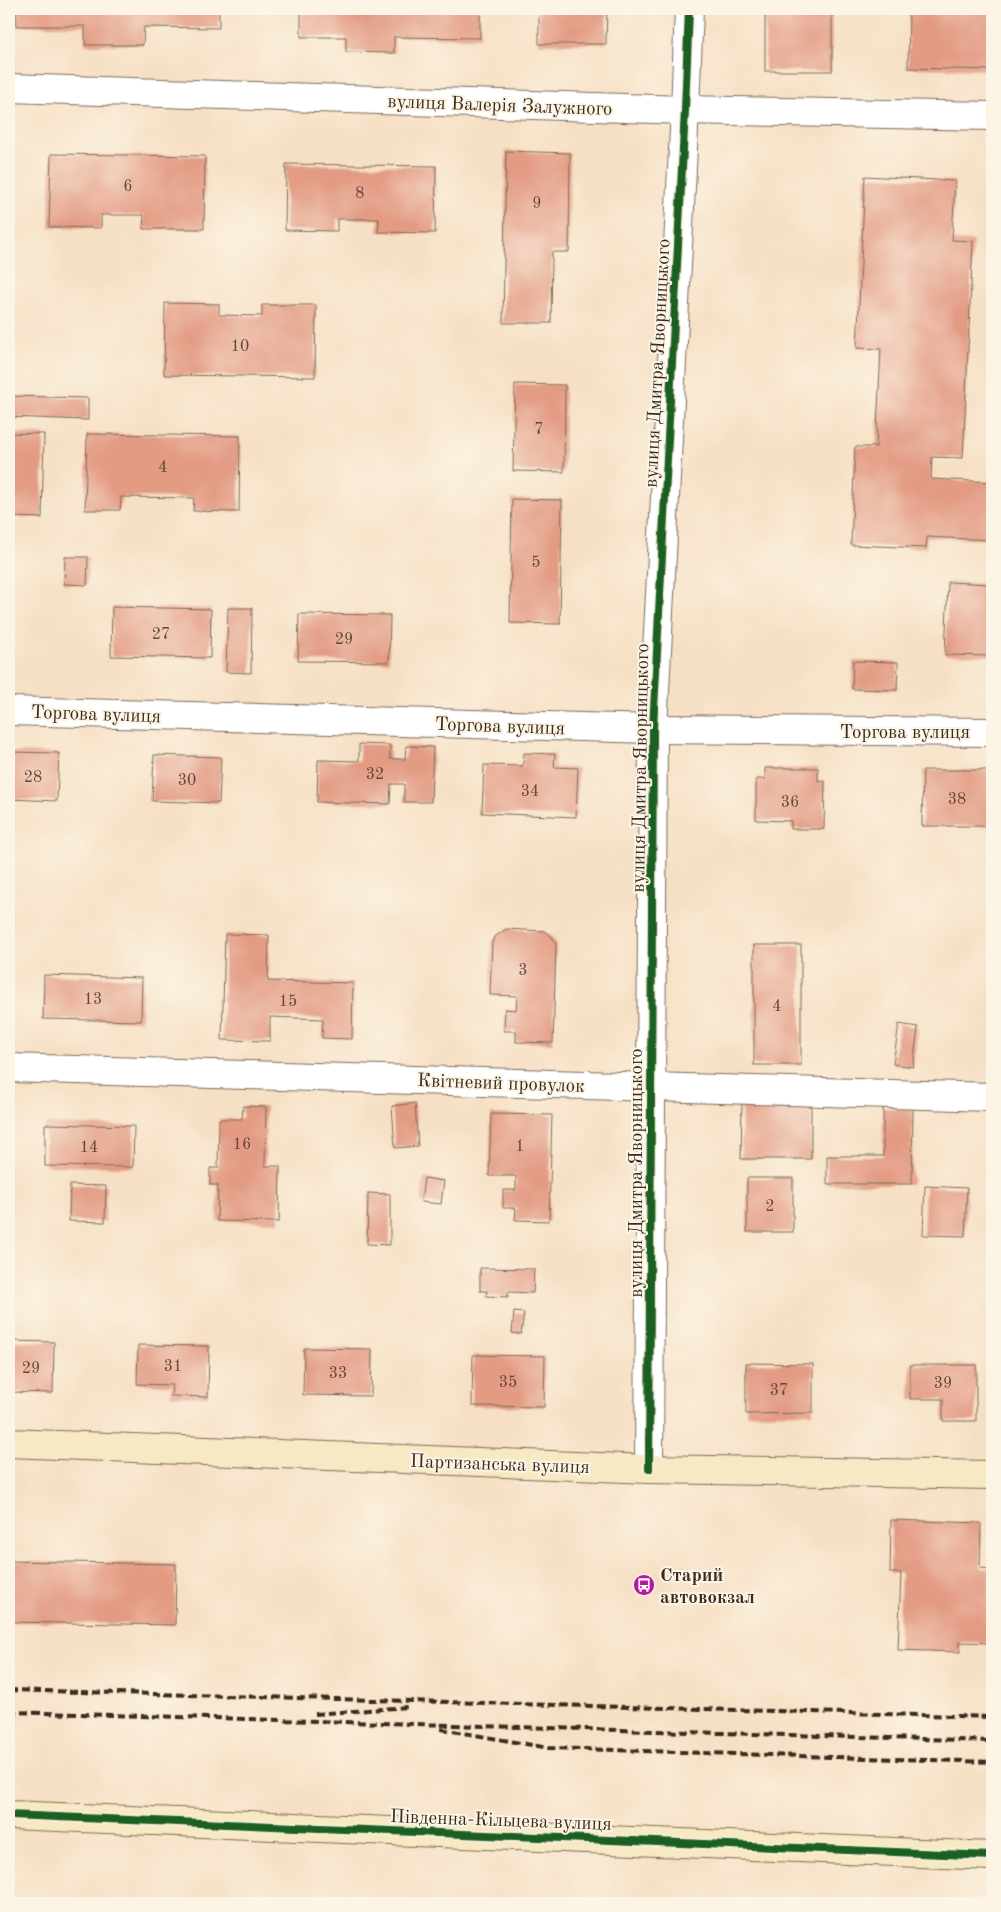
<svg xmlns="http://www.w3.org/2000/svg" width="1001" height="1912" font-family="'Old Standard TT',serif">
<rect width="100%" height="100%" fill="#fcf5e5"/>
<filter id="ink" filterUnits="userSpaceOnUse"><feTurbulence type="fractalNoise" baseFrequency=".02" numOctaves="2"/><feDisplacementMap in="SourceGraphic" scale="10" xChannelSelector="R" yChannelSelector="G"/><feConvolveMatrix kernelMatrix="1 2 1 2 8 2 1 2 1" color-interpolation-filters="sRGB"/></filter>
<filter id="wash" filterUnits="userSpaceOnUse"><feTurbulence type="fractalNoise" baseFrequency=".0096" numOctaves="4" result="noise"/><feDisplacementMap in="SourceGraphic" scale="20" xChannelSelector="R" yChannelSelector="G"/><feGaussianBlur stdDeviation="1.12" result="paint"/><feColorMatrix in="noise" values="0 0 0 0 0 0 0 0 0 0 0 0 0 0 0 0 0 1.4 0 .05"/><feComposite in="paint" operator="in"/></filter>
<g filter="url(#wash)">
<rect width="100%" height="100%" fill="#f6e0c5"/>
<g id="blocks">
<g fill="#e39b84">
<polygon points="16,9 219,9 219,28 144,27 143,45 85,45 85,26 16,26"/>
<polygon points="301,9 480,9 480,38 394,37 394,53 346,52 346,37 301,37"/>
<polygon points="539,9 607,9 606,44 539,44"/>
<rect x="765" y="9" width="67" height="62"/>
<polygon points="909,9 992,9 992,70 908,68"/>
<polygon points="506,151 570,153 569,252 552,252 551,323 503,323"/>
<polygon points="51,154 205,156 204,229 143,229 144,215 101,215 101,228 49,227"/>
<polygon points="286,164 436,166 435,233 378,232 379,219 337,219 337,231 285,230"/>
<polygon points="865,176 955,181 952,240 973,241 963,458 932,457 931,479 992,482 992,540 927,537 926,548 851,545 855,447 876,447 881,349 857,348"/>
<polygon points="165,303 219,304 219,315 262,316 262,305 316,305 315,377 164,375"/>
<polygon points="515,384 565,385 564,472 513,471"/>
<polygon points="9,396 88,398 88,420 9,417"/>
<polygon points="9,433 44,434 42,518 9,517"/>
<polygon points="87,434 240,436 239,512 193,511 194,498 121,497 120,510 85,510"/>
<polygon points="512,499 562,500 560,624 510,623"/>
<polygon points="65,557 88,557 87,585 64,584"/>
<polygon points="948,582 992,584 992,656 945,655"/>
<polygon points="9,605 12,606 11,654 9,654"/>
<polygon points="112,607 211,609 210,658 111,656"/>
<polygon points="228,608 252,608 251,673 226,672"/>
<polygon points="299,614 390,615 389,662 298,661"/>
<polygon points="853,661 898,662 897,690 852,689"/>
<polygon points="359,744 390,745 390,759 405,759 406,746 433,747 431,802 404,802 404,784 391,784 390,804 317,802 318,760 359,761"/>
<polygon points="9,752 59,753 57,801 9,799"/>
<polygon points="524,753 555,754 554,767 578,768 576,817 482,813 484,765 523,766"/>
<polygon points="154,755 221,757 219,803 152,801"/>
<polygon points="765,768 818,768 818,781 825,781 824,829 791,829 791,821 756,820 756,779 765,779"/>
<polygon points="923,770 992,770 992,826 922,826"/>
<polygon points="506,929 544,931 552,937 556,944 553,1043 516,1042 516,1031 504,1031 505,1009 516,1010 517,996 490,995 492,942 496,936"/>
<polygon points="225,934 269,935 268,981 353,983 352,1039 322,1038 323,1019 270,1017 270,1041 222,1040"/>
<rect x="754" y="945" width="47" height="120"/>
<polygon points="44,975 142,978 141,1021 43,1019"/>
<polygon points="899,1024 918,1027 913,1067 893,1064"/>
<polygon points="742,1101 811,1102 811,1159 741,1159"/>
<polygon points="415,1103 418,1146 395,1148 392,1106"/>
<polygon points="243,1106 266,1107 265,1166 280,1166 279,1222 217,1221 218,1185 210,1185 210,1168 218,1168 219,1119 242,1119"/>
<polygon points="883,1108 913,1108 912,1184 827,1184 827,1156 883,1156"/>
<polygon points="491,1114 552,1115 549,1221 515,1220 516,1208 503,1208 503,1190 516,1190 516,1176 489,1176"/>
<polygon points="45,1124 134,1126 133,1167 45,1166"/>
<polygon points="424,1178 444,1181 441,1204 421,1202"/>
<rect x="747" y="1178" width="46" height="54"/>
<polygon points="70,1185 106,1186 105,1222 69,1221"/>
<polygon points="925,1186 967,1188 965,1236 923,1235"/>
<polygon points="368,1193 390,1194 390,1245 367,1244"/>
<polygon points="480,1268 534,1269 533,1293 508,1292 508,1297 486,1296 487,1291 480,1291"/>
<polygon points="514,1312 524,1313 521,1334 512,1333"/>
<polygon points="9,1341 54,1342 53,1393 9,1392"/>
<polygon points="138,1345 209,1346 208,1397 171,1396 172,1385 137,1384"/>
<polygon points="304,1348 372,1349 371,1396 303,1395"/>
<polygon points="473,1355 545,1356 544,1407 472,1406"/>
<polygon points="746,1363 813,1364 813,1413 746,1414"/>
<polygon points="910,1365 976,1365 976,1421 943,1421 943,1399 910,1399"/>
<polygon points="891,1520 981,1523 980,1568 992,1569 992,1643 960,1642 960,1652 898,1650 901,1573 890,1573"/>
<polygon points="9,1561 176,1564 175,1625 9,1622"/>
</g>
</g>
</g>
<g filter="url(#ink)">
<use href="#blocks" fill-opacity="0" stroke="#7c6a58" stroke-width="1"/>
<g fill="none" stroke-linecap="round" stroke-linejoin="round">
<g stroke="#7c6a58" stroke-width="30">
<g id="street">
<polyline points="9,88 685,110 992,116"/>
<polyline points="9,711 653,729 992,732"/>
<polyline points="9,1068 992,1097"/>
<polyline points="649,1469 653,729 685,110 689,9"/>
</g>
</g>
<g stroke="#7c6a58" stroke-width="30">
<g id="secondary">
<polyline points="9,1443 649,1469 992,1475"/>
<polyline points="9,1815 992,1856"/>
</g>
</g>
<use href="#street" stroke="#fff" stroke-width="28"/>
<use href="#secondary" stroke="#f7e9c3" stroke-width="28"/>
<g stroke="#3b2a1e" stroke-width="4" stroke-dasharray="8 4" stroke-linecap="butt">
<polyline points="9,1690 992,1717"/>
<polyline points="9,1712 992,1741"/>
<polyline points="315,1714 408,1707"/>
<polyline points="441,1729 549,1748 992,1762"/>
</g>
<g stroke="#fcf5e5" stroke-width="11">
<g id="cycleway">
<polyline points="649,1469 653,729 685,110 689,9"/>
<polyline points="9,1815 992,1856"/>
</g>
</g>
<use href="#cycleway" stroke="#1b5e20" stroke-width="8"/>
</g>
</g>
<defs>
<g id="bus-disc" transform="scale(1.125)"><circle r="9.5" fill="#b5179e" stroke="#fcf5e5"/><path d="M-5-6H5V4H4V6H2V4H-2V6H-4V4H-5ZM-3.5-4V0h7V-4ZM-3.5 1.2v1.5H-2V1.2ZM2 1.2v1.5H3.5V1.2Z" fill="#fff"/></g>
</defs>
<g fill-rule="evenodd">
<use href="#bus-disc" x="644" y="1585"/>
</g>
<g text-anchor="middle" stroke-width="4" stroke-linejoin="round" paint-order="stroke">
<g font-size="16" fill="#654638">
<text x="128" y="191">6</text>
<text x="360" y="198">8</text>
<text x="537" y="208">9</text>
<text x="240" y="351">10</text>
<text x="539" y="434">7</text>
<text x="163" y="472">4</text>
<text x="536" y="567">5</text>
<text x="161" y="639">27</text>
<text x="344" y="644">29</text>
<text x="375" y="779">32</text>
<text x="33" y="782">28</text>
<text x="187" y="785">30</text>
<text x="530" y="796">34</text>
<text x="957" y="804">38</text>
<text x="790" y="807">36</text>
<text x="523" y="975">3</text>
<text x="93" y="1004">13</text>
<text x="288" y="1006">15</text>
<text x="777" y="1011">4</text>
<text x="242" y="1149">16</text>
<text x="520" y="1151">1</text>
<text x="89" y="1152">14</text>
<text x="770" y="1211">2</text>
<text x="173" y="1371">31</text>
<text x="31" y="1373">29</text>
<text x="338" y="1378">33</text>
<text x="508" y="1387">35</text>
<text x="943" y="1388">39</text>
<text x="779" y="1395">37</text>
</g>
<g font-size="19" fill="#3b2a1e" stroke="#fcf5e5">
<text transform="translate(500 104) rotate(2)" y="7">вулиця Валерія Залужного</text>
<text transform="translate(656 363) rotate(-87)" y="7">вулиця Дмитра Яворницького</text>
<text transform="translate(96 713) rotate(2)" y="7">Торгова вулиця</text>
<text transform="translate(500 725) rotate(2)" y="7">Торгова вулиця</text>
<text x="905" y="738">Торгова вулиця</text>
<text transform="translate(639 768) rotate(-89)" y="7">вулиця Дмитра Яворницького</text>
<text transform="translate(501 1082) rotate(2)" y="7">Квітневий провулок</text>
<text transform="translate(635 1173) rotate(-90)" y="7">вулиця Дмитра Яворницького</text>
<text transform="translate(500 1463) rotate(2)" y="7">Партизанська вулиця</text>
<text transform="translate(501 1819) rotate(2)" y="7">Південна-Кільцева вулиця</text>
</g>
<g font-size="19" font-weight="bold" fill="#3b2a1e" stroke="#fcf5e5" text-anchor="start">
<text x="660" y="1581">Старий<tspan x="660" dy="22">автовокзал</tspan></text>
</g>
</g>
<rect width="1001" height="1912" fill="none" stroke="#fcf5e5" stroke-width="30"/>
</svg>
